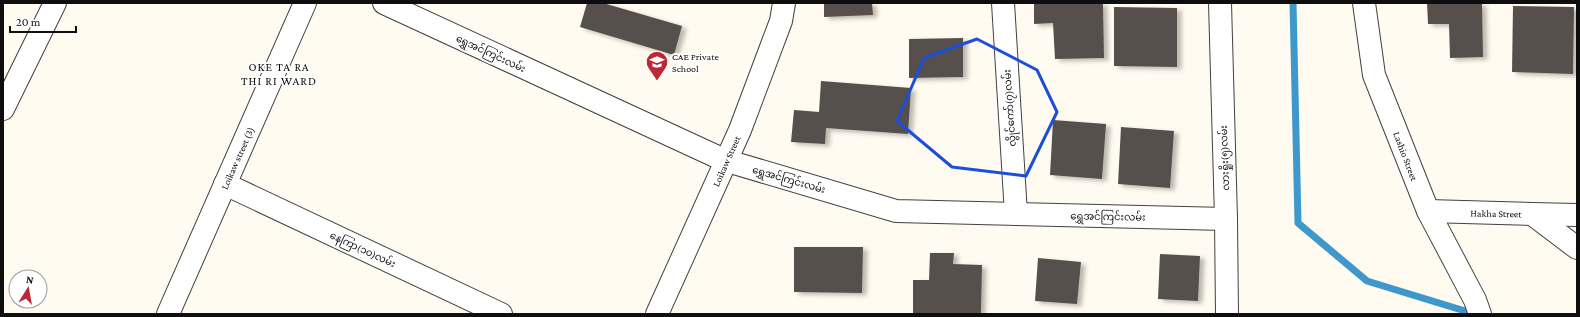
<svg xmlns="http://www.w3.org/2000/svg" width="1580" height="317" font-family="'Crimson Pro','Noto Sans Myanmar',serif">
<defs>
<filter id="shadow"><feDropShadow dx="4.5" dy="2.5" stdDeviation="2" flood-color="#0004"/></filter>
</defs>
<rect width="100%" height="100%" fill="#fffbf0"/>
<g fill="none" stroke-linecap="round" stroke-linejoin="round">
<polyline stroke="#3e98cb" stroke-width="7" points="1293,3 1298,223 1367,281 1475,314"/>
</g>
<g fill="#574f4b" filter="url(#shadow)">
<polygon points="587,3 603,3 682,26 674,55 580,27"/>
<polygon points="824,3 872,3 873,15 824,17"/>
<polygon points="1034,3 1103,3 1104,58 1055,59 1053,23 1034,24"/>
<polygon points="1427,3 1482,3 1483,57 1450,58 1449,24 1428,24"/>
<polygon points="1513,6 1574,7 1573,74 1512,72"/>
<polygon points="1114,7 1177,8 1177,67 1114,66"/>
<polygon points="963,38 963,77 909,78 909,39"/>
<polygon points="821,81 911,88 908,134 826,128 825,144 791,142 794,110 819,112"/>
<polygon points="1053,120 1106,124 1102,179 1050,175"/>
<polygon points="1121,127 1174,131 1170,188 1118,184"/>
<polygon points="794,247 863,247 862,293 794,292"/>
<polygon points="930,253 954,253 953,264 982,265 981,314 913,313 913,280 929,280"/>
<polygon points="1160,254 1200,256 1198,301 1158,299"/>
<polygon points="1038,258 1081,262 1077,304 1035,301"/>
</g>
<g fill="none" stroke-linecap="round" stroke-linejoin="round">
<g stroke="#414141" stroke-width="24">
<g id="minor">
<polyline points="384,3 724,160 896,211 1226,219"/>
<polyline points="1003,3 1016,214"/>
<polyline points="1220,3 1226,219 1227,314"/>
<polyline points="1364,3 1374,75 1428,211 1475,300 1480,314"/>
<polyline points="3,109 55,3"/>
<polyline points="225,184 501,314"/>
<polyline points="1428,211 1532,214 1577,248"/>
<polyline points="1532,214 1577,215"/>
<polyline points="168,314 305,3"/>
<polyline points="657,314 740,130 781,21 784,3"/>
</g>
</g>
<use href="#minor" stroke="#fff" stroke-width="22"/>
</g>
<path fill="none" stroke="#1d4ed8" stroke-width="3" stroke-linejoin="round" d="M977,39L1037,70L1057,112L1026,176L952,167L897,121L924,58Z"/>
<defs>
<g id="school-pin" transform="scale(1.15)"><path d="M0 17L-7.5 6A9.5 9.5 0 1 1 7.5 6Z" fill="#bc2835" stroke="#fff"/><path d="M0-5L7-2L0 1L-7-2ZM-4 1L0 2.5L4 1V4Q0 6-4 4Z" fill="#fff"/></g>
</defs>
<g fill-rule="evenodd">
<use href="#school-pin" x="657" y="62"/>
</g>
<g text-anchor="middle" stroke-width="4" stroke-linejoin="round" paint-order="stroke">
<g font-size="10" fill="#0e0e0e" stroke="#fff">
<text transform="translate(491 53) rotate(25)" y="4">ရွှေအင်ကြင်းလမ်း</text>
<text transform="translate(1009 108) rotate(-94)" y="4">လွိုင်ကော်(၇)လမ်း</text>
<text transform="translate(1406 156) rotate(69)" y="4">Lashio Street</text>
<text transform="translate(237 158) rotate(-66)" y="4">Loikaw street (3)</text>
<text transform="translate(1224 158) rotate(-92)" y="4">လားရှိုး(၅)လမ်း</text>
<text transform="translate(726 161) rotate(-66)" y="4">Loikaw Street</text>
<text transform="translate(789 179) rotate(16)" y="4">ရွှေအင်ကြင်းလမ်း</text>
<text transform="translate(1496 213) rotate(1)" y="4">Hakha Street</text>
<text transform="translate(1108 216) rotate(1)" y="4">ရွှေအင်ကြင်းလမ်း</text>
<text transform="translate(363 249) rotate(25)" y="4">နေကြာ(၁၀)လမ်း</text>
</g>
<g font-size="10" fill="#0e0e0e" stroke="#fff" text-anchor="start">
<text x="672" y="60">CAE Private<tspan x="672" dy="12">School</tspan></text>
</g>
<g font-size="12" letter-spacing="1" fill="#0e0e0e" stroke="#fff">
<text x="279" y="71">OKE TA RA<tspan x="279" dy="14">THI RI WARD</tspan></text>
</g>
</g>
<rect width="1580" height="317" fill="none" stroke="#0e0e0e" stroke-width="8"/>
<g transform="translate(28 289) rotate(11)"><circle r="19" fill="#ffffff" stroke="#9f9f9f"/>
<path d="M0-3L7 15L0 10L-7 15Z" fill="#bc2835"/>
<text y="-6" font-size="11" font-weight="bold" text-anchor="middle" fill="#0e0e0e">N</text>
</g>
<path d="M10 26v6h66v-6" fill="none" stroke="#0e0e0e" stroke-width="2"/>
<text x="16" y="26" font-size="12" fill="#0e0e0e" stroke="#ffffff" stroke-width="3" paint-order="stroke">20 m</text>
</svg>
